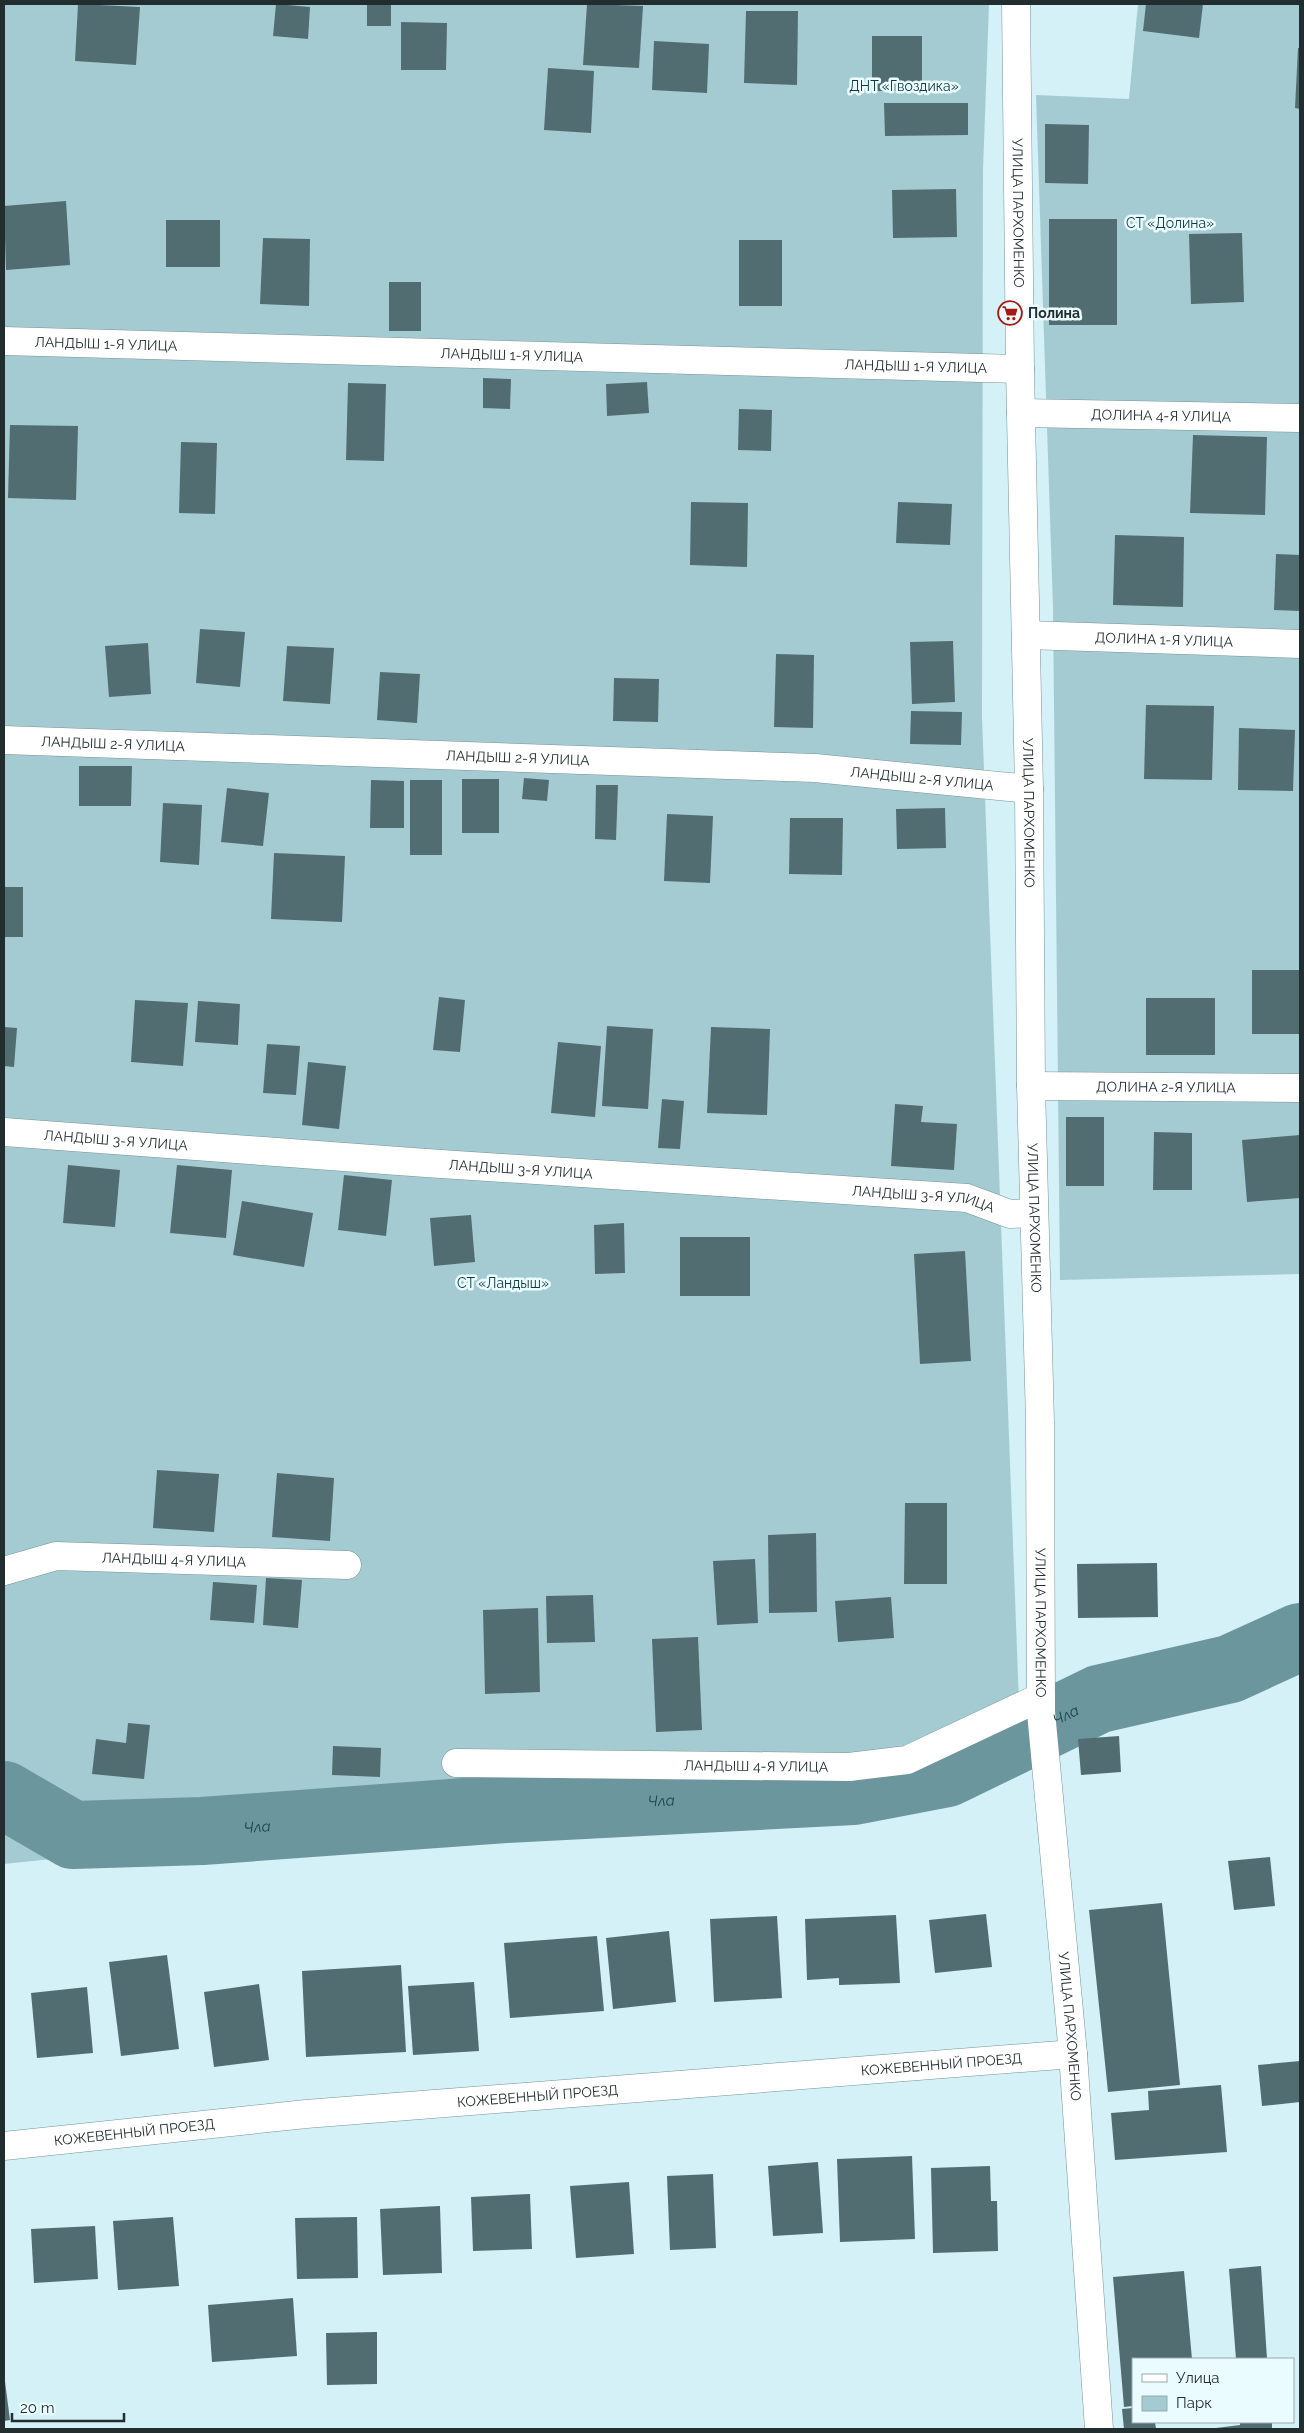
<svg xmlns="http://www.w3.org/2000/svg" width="1304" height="2433" font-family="Raleway,sans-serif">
<rect width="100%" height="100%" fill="#d3f1f6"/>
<g fill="#a4cbd2">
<polygon points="4,4 989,4 983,170 982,717 1021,1757 558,1782 270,1836 4,1864"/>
<polygon points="1138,4 1300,4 1300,1274 1060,1280 1053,608 1036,95 1129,99"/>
</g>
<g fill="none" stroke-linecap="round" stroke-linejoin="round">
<path stroke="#6c969e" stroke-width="68" id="s1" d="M4,1795L73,1835L202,1831L505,1809L853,1791L947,1773L1099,1699L1230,1669L1300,1637"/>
</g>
<g fill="#526d71">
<polygon points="78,4 140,7 136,65 75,61"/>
<polygon points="276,4 310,7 308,39 273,36"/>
<rect x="367" y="4" width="24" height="22"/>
<polygon points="587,4 643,6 639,68 583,65"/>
<polygon points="1146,4 1203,4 1199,38 1143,31"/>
<polygon points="746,11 798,11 797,85 744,83"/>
<polygon points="401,22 447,23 446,70 401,70"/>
<rect x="872" y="36" width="50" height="55"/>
<polygon points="654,41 709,44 707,93 652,90"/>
<polygon points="1298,48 1300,48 1300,109 1295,108"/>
<polygon points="548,68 594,71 591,133 544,130"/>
<polygon points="884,103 968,103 968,135 885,136"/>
<polygon points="1045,124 1089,125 1088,184 1045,183"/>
<polygon points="956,189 957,237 893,238 892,190"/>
<polygon points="66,201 70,265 6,270 4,206"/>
<rect x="1049" y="219" width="68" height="106"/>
<rect x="166" y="220" width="54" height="47"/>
<polygon points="1242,233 1244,302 1191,304 1189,234"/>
<polygon points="263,238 310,239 309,306 260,304"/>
<rect x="739" y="240" width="43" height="66"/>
<rect x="389" y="282" width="32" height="49"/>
<polygon points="483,378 511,379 510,409 483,408"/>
<polygon points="647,382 649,413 607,416 606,384"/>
<polygon points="348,383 386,384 384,461 346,460"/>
<polygon points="739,409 772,410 771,451 738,450"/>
<polygon points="10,425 78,426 76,500 8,498"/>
<polygon points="1193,435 1267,437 1265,515 1190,513"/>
<polygon points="181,442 217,443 215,514 179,513"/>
<polygon points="691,502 748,503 747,567 690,565"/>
<polygon points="898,502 952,504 950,545 896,543"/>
<polygon points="1115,535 1184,537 1183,607 1113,605"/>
<polygon points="1276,554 1300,555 1300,611 1274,610"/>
<polygon points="200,629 245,632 240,687 196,683"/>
<polygon points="953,641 955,702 912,704 910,642"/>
<polygon points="148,643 151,694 109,697 105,646"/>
<polygon points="287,646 334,648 330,704 283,701"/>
<polygon points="776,654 814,655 813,728 774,727"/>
<polygon points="380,672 420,674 417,723 377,720"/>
<polygon points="614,678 659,679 658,722 613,721"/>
<polygon points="1146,705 1214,706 1212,780 1144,779"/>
<polygon points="911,711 962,712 961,745 910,744"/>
<polygon points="1239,728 1295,730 1293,791 1238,790"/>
<polygon points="79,766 132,766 131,806 79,806"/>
<polygon points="524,778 549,780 547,801 522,799"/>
<rect x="462" y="779" width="37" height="54"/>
<polygon points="371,780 404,781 404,828 370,828"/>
<rect x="410" y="780" width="32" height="75"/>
<polygon points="596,785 618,785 616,840 595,839"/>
<polygon points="227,788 269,793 263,846 221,842"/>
<polygon points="163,803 202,805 199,865 160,862"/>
<polygon points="945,808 946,848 897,849 896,809"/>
<polygon points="667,814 713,816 710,883 664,881"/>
<polygon points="790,818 843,818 842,875 789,874"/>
<polygon points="274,853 345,856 342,922 271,919"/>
<rect x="4" y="887" width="19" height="50"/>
<rect x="1252" y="970" width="48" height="64"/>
<polygon points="439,997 465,1000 460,1052 433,1050"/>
<rect x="1146" y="998" width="69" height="57"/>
<polygon points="135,1000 188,1003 183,1066 131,1062"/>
<polygon points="198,1001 240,1004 238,1045 195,1042"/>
<polygon points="607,1026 653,1029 648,1109 602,1106"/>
<polygon points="4,1027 17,1028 14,1067 4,1066"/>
<polygon points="711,1027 770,1029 767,1115 707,1113"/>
<polygon points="558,1042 601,1046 595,1117 551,1113"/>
<polygon points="267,1044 300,1046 296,1095 263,1093"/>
<polygon points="308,1062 346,1066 339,1129 302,1125"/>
<polygon points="662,1099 684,1101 680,1149 658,1148"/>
<polygon points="895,1104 923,1106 921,1122 957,1124 954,1170 891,1166"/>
<rect x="1066" y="1117" width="38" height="69"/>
<polygon points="1154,1132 1192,1133 1192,1190 1153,1190"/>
<polygon points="1300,1135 1300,1198 1247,1202 1242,1140"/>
<polygon points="68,1165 120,1170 115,1227 63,1223"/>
<polygon points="177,1165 232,1170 226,1238 170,1233"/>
<polygon points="344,1175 392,1180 386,1236 338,1230"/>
<polygon points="242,1201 313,1213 304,1267 233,1255"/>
<polygon points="471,1215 475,1262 434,1266 430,1218"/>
<polygon points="624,1223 625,1273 595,1274 594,1225"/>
<rect x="680" y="1237" width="70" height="59"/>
<polygon points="965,1251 971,1361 920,1364 914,1254"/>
<polygon points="157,1470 219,1474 214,1532 153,1528"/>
<polygon points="277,1473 334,1478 330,1541 272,1537"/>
<polygon points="905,1503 947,1503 947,1584 904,1584"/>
<polygon points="816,1533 817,1612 769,1613 768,1535"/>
<polygon points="755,1559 758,1623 717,1625 713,1561"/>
<polygon points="1157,1563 1158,1617 1078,1618 1077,1564"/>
<polygon points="266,1578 302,1580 298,1628 263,1625"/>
<polygon points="213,1582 257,1585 254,1623 210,1620"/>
<polygon points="593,1595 595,1642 547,1643 546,1596"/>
<polygon points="891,1597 894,1638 838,1642 835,1601"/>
<polygon points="538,1608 540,1692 485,1694 483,1610"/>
<polygon points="698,1637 702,1730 656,1732 652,1639"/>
<polygon points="128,1723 150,1725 144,1779 92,1774 96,1739 126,1743"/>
<polygon points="1119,1736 1121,1772 1081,1775 1078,1739"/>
<polygon points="333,1746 381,1748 380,1777 332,1775"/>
<polygon points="1270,1857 1275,1906 1234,1910 1228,1861"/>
<polygon points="1162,1903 1180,2085 1108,2092 1089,1910"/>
<polygon points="986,1914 992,1967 935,1973 929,1920"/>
<polygon points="896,1915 900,1983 839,1985 839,1978 807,1980 805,1919"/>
<polygon points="777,1916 782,1998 714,2002 710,1919"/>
<polygon points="669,1931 676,2002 613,2009 606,1938"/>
<polygon points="597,1936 604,2011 510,2018 504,1943"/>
<polygon points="167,1955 179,2049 121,2056 109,1962"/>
<polygon points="401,1965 406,2052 306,2057 302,1971"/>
<polygon points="474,1982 479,2051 413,2055 408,1986"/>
<polygon points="259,1984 269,2060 214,2067 204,1992"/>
<polygon points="87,1987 93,2053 37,2058 31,1993"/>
<polygon points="1300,2061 1300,2102 1262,2106 1258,2065"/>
<polygon points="1221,2085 1227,2152 1115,2160 1111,2113 1149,2110 1148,2091"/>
<polygon points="912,2156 915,2239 840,2242 837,2159"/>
<polygon points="818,2162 823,2233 773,2236 768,2166"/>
<polygon points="990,2166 991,2201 997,2201 998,2251 933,2253 931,2168"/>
<polygon points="713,2174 716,2248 670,2250 667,2176"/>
<polygon points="629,2182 634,2254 576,2258 570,2186"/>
<polygon points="530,2194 532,2249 473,2251 471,2197"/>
<polygon points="440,2206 442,2273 383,2275 380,2209"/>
<polygon points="173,2217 179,2286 118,2290 113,2221"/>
<polygon points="357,2217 358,2278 297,2279 295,2218"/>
<polygon points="95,2226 98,2279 34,2283 31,2229"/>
<polygon points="1261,2266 1267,2359 1236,2359 1229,2269"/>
<polygon points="1184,2271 1192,2359 1133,2359 1133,2406 1124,2407 1113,2277"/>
<polygon points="293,2298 297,2356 212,2362 208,2305"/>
<polygon points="377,2332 377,2384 327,2385 326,2333"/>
<polygon points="4,2374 10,2420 4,2421"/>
<polygon points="1133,2408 1133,2422 1155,2422 1156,2429 1124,2429 1122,2409"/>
<polygon points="1240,2422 1272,2422 1272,2429 1208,2429 1240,2425"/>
</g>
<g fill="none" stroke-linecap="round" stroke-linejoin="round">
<g stroke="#769397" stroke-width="29">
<g id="minor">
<path id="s2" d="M1016,4L1020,369L1029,789L1031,1086L1040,1422L1041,1712L1073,2054L1099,2429"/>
<path id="s3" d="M4,341L1020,369"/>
<path id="s4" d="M1021,413L1300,418"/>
<path id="s5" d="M1026,635L1300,644"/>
<path id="s6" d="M4,740L815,768L1029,789"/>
<path id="s7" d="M1031,1086L1300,1088"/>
<path id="s8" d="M4,1132L426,1163L967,1198L1010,1214L1034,1213"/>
<path id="s9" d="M4,1571L56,1556L347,1565"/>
<path id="s10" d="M456,1763L849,1767L907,1760L1041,1697"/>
<path id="s11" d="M4,2146L306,2114L1073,2054"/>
</g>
</g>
<use href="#minor" stroke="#fff" stroke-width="28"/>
</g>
<defs>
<g id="supermarket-ring" transform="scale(1.25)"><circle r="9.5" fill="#eafcff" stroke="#aa1812" stroke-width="1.5"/><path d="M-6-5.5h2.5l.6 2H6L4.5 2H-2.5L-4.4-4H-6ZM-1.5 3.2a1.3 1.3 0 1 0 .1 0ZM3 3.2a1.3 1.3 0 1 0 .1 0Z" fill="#aa1812"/></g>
</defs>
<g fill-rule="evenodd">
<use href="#supermarket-ring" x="1010" y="313"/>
</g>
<g text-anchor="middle" stroke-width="5" stroke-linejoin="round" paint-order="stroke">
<g font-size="14" fill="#0f3a40" stroke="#eafcff">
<text x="904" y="91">ДНТ «Гвоздика»</text>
<text x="1170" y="228">СТ «Долина»</text>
<text x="503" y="1288">СТ «Ландыш»</text>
</g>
<g font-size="14" fill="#222d2f" stroke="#eafcff">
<text dy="5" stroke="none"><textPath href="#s2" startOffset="209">УЛИЦА ПАРХОМЕНКО</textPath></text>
<text dy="5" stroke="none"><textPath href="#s3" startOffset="102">ЛАНДЫШ 1-Я УЛИЦА</textPath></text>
<text dy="5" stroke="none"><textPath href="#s3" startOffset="508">ЛАНДЫШ 1-Я УЛИЦА</textPath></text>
<text dy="5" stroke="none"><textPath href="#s3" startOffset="912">ЛАНДЫШ 1-Я УЛИЦА</textPath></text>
<text dy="5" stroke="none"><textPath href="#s4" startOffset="140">ДОЛИНА 4-Я УЛИЦА</textPath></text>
<text dy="5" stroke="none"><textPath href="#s5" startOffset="138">ДОЛИНА 1-Я УЛИЦА</textPath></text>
<text dy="5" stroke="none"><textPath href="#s6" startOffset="109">ЛАНДЫШ 2-Я УЛИЦА</textPath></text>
<text dy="5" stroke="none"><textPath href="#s6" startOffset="514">ЛАНДЫШ 2-Я УЛИЦА</textPath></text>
<text dy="5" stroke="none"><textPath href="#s6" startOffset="919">ЛАНДЫШ 2-Я УЛИЦА</textPath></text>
<text dy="5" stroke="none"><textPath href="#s2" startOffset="809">УЛИЦА ПАРХОМЕНКО</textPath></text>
<text dy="5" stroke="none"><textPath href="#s7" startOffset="135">ДОЛИНА 2-Я УЛИЦА</textPath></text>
<text dy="5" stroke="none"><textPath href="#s8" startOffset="112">ЛАНДЫШ 3-Я УЛИЦА</textPath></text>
<text dy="5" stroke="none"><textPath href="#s8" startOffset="518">ЛАНДЫШ 3-Я УЛИЦА</textPath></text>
<text dy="5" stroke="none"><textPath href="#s8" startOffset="922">ЛАНДЫШ 3-Я УЛИЦА</textPath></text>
<text dy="5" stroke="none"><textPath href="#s2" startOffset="1214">УЛИЦА ПАРХОМЕНКО</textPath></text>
<text dy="5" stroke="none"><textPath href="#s9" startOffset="172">ЛАНДЫШ 4-Я УЛИЦА</textPath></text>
<text dy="5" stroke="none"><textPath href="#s2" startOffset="1619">УЛИЦА ПАРХОМЕНКО</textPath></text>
<text dy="5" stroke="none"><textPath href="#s10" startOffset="300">ЛАНДЫШ 4-Я УЛИЦА</textPath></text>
<text dy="5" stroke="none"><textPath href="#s2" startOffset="2024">УЛИЦА ПАРХОМЕНКО</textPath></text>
<text dy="5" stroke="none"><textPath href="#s11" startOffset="941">КОЖЕВЕННЫЙ ПРОЕЗД</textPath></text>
<text dy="5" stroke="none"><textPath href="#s11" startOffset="536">КОЖЕВЕННЫЙ ПРОЕЗД</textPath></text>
<text dy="5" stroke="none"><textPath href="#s11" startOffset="131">КОЖЕВЕННЫЙ ПРОЕЗД</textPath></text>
</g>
<g font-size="14" font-weight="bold" fill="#222d2f" stroke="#eafcff" text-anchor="start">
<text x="1028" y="318">Полина</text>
</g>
<g font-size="15" font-style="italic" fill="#184248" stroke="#eafcff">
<text dy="5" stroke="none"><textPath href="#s1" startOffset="1089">Чла</textPath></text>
<text dy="5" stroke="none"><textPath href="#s1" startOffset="669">Чла</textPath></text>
<text dy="5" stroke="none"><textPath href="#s1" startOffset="264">Чла</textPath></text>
</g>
</g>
<rect width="1304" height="2433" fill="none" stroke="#222d2f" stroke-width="10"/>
<rect x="1132" y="2358" width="162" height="65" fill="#eafcff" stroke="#9aa9ac"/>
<rect x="1142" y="2374" width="25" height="8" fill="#ffffff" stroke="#9aa9ac"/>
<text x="1176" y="2383" font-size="15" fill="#222d2f">Улица</text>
<rect x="1142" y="2396" width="25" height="15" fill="#a4cbd2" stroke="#9aa9ac"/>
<text x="1176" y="2408" font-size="15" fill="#222d2f">Парк</text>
<path d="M12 2413v8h112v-8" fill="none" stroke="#222d2f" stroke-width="2.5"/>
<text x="20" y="2413" font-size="15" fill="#222d2f" stroke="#eafcff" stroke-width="4" paint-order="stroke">20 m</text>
</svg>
